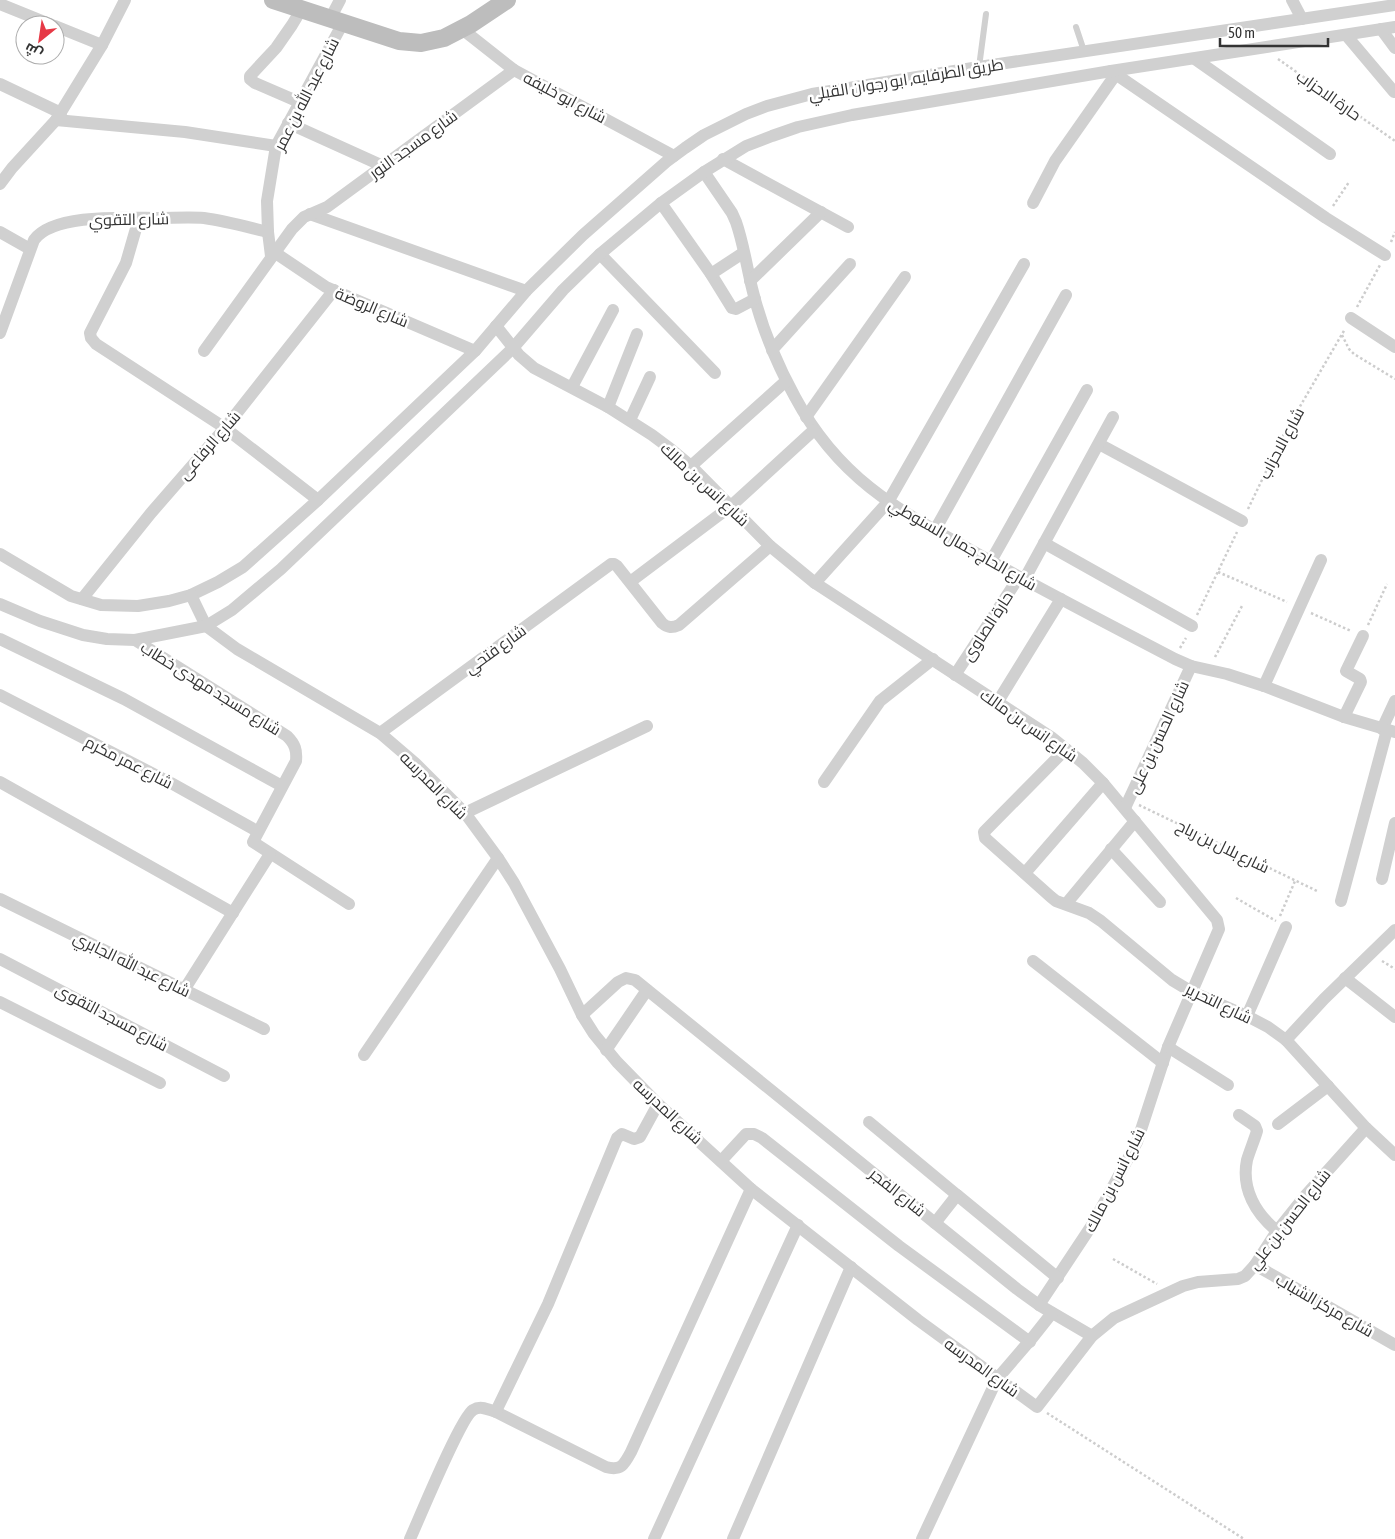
<svg xmlns="http://www.w3.org/2000/svg" width="1395" height="1539" font-family="'Asap Condensed',Cairo,sans-serif">
<rect width="100%" height="100%" fill="#fff"/>
<g fill="none" stroke-linecap="round" stroke-linejoin="round">
<g stroke="#cdcdcd" stroke-width="2.5" stroke-dasharray="2.5 2.5" stroke-linecap="butt">
<polyline points="1278,59 1395,141"/>
<polyline points="1333,206 1349,182"/>
<polyline points="1391,242 1395,232"/>
<polyline points="1357,307 1380,265"/>
<polyline points="1342,335 1349,349 1354,354 1395,379"/>
<polyline points="1248,509 1284,434 1345,329"/>
<polyline points="1218,572 1287,602"/>
<polyline points="1311,613 1351,631"/>
<polyline points="1197,615 1237,532"/>
<polyline points="1368,625 1387,584"/>
<polyline points="1180,648 1186,638"/>
<polyline points="1215,657 1242,606"/>
<polyline points="1139,805 1317,891"/>
<polyline points="1236,898 1276,921"/>
<polyline points="1280,916 1295,881"/>
<polyline points="1382,961 1395,969"/>
<polyline points="1113,1259 1157,1284"/>
<polyline points="1047,1413 1244,1539"/>
</g>
<g stroke="#d0d0d0" stroke-width="6">
<polyline points="1076,27 1084,51"/>
<polyline points="979,67 986,14"/>
</g>
<g stroke="#d0d0d0" stroke-width="12">
<polyline points="1292,0 1302,19"/>
<polyline points="0,4 52,25"/>
<polyline points="330,19 340,0"/>
<polyline points="55,26 102,45"/>
<polyline points="462,29 514,70 674,156"/>
<polyline points="1381,29 1395,48"/>
<polyline points="1346,35 1394,92"/>
<polyline points="1195,59 1330,154"/>
<polyline points="1111,71 1326,218 1385,255"/>
<polyline points="0,84 61,113"/>
<polyline points="299,102 255,83 250,79 250,76 276,48 292,25 301,10"/>
<polyline points="56,120 185,132 276,146"/>
<polyline points="288,123 383,166"/>
<polyline points="723,159 848,227"/>
<path d="M704,172L732,213L736,222C744,245 747,269 753,292C762,328 777,364 795,397C841,483 904,513 985,558C1048,593 1112,626 1175,659L1191,666L1227,674L1264,686L1344,717L1395,732"/>
<polyline points="0,184 12,168 56,120 102,45 125,0"/>
<polyline points="661,203 711,274 732,308 736,309 755,299"/>
<polyline points="1033,203 1055,161 1116,74"/>
<polyline points="310,214 526,291"/>
<polyline points="139,218 126,263 90,333 91,338 96,344 225,428 318,500"/>
<polyline points="0,232 30,249"/>
<polyline points="274,252 326,287 475,351"/>
<polyline points="600,254 715,373"/>
<polyline points="271,256 268,232 267,201 276,146 343,23"/>
<polyline points="711,274 743,253"/>
<polyline points="750,281 821,212"/>
<polyline points="1351,318 1395,347"/>
<polyline points="496,326 519,355 534,368 608,407 652,435 672,450 691,466 770,546 815,583 1051,737 1083,763 1103,783 1217,920 1219,929 1168,1047 1137,1142 1092,1225 1039,1305"/>
<path d="M0,333L34,240C53,213 128,218 158,218C173,218 189,217 204,218C226,221 247,227 268,232"/>
<polyline points="772,350 850,264"/>
<polyline points="204,351 292,229 304,217 327,207 514,70"/>
<polyline points="572,387 613,310"/>
<polyline points="608,407 637,334"/>
<polyline points="806,417 905,277"/>
<polyline points="630,420 650,377"/>
<polyline points="1099,444 1242,521"/>
<polyline points="691,466 786,381"/>
<polyline points="935,530 1066,295"/>
<polyline points="1044,543 1192,626"/>
<polyline points="0,554 71,596 101,605 138,606 169,601 191,595 218,582 243,567 318,500 475,351 526,291 583,235 666,162 685,148 704,135 746,114 767,106 812,94 979,67 1395,5"/>
<polyline points="991,561 1087,390"/>
<polyline points="1024,580 1113,417"/>
<polyline points="630,582 731,506 814,430"/>
<polyline points="815,583 888,502 1024,264"/>
<polyline points="191,595 206,626 237,649 380,733 415,763 465,813 498,858 514,883 560,969 582,1015 594,1034 617,1062 658,1104 751,1189 918,1320 1037,1407 1092,1336 1114,1318 1183,1286 1198,1282 1238,1279 1245,1276 1255,1265 1277,1231 1305,1196 1366,1128"/>
<polyline points="82,599 151,513 225,428 334,290"/>
<polyline points="0,604 40,621 83,635 107,639 135,640 206,626 232,610 281,569 513,348 563,290 600,254 661,203 704,172 746,146 772,136 798,127 852,115 1111,71 1395,27"/>
<polyline points="0,639 124,699 282,786"/>
<path d="M135,640L287,736C295,744 297,750 296,761L253,842L349,904"/>
<polyline points="955,675 1019,577"/>
<polyline points="1264,686 1321,560"/>
<polyline points="0,695 171,783 257,831"/>
<polyline points="997,703 1061,599"/>
<polyline points="1344,717 1361,682 1360,679 1346,671 1363,636"/>
<polyline points="1382,729 1395,701"/>
<path d="M380,733L611,564H614L617,566L662,623C668,628 672,628 679,625L770,546"/>
<polyline points="1066,749 984,832 985,838 1051,897 1056,901 1089,913 1101,921 1172,980 1192,992 1247,1016 1268,1027 1286,1040 1366,1128 1395,1155"/>
<polyline points="0,782 233,913"/>
<polyline points="824,782 880,701 933,659"/>
<polyline points="1125,808 1191,666"/>
<polyline points="465,813 647,726"/>
<polyline points="1111,849 1160,902"/>
<polyline points="1025,873 1103,783"/>
<polyline points="1382,879 1395,823"/>
<polyline points="0,899 264,1029"/>
<polyline points="1341,901 1387,730"/>
<polyline points="1066,904 1135,821"/>
<polyline points="0,959 224,1076"/>
<polyline points="1033,961 1163,1063"/>
<polyline points="1345,978 1395,1017"/>
<polyline points="184,990 270,854"/>
<polyline points="0,1002 160,1083"/>
<polyline points="582,1015 618,982 626,978 635,980 935,1223 957,1195 1058,1278"/>
<polyline points="1247,1016 1286,927"/>
<polyline points="1286,1040 1324,999 1395,930"/>
<polyline points="1168,1047 1228,1085"/>
<polyline points="606,1050 647,990"/>
<polyline points="364,1055 498,858"/>
<path d="M1239,1115L1255,1126L1257,1131C1254,1141 1250,1150 1247,1160C1241,1189 1256,1214 1277,1231"/>
<polyline points="869,1122 957,1195"/>
<polyline points="1278,1124 1328,1086"/>
<polyline points="721,1161 746,1134 754,1134 762,1138 899,1246 1030,1342"/>
<polyline points="935,1223 1017,1289 1039,1305 1092,1336"/>
<polyline points="1255,1265 1395,1345"/>
<path d="M496,1412L606,1467C621,1471 624,1465 631,1452L751,1189"/>
<path d="M410,1539C419,1519 461,1417 473,1410C481,1405 489,1410 496,1412L498,1407L548,1304L617,1138L622,1134L634,1139L640,1137L658,1104"/>
<polyline points="654,1539 798,1225"/>
<polyline points="733,1539 851,1267"/>
<polyline points="922,1539 997,1379 1033,1337 1052,1313"/>
</g>
<polyline stroke="#bdbdbd" stroke-width="18" points="273,0 399,41 421,43 444,38 471,24 507,0"/>
</g>
<g text-anchor="middle" stroke-width="5" stroke-linejoin="round" paint-order="stroke">
<g font-size="16" fill="#333" stroke="#fff">
<text transform="translate(906 79) rotate(-9)" y="6">طريق الطرفايه, ابو رجوان القبلي</text>
<text transform="translate(306 94) rotate(-63)" y="6">شارع عبد الله بن عمر</text>
<text transform="translate(1329 95) rotate(35)" y="6">حارة الاحزاب</text>
<text transform="translate(565 97) rotate(28)" y="6">شارع ابو خليفه</text>
<text transform="translate(413 144) rotate(-36)" y="6">شارع مسجد النور</text>
<text transform="translate(129 219) rotate(-1)" y="6">شارع التقوي</text>
<text transform="translate(372 307) rotate(23)" y="6">شارع الروضة</text>
<text transform="translate(1281 443) rotate(-62)" y="6">شارع الاحزاب</text>
<text transform="translate(209 445) rotate(-49)" y="6">شارع الرفاعى</text>
<text transform="translate(705 484) rotate(43)" y="6">شارع انس بن مالك</text>
<text transform="translate(963 544) rotate(30)" y="6">شارع الحاج جمال السنوطي</text>
<text transform="translate(987 626) rotate(-57)" y="6">حارة الصاوى</text>
<text transform="translate(495 649) rotate(-36)" y="6">شارع فتحي</text>
<text transform="translate(211 688) rotate(32)" y="6">شارع مسجد مهدى خطاب</text>
<text transform="translate(1029 725) rotate(35)" y="6">شارع انس بن مالك</text>
<text transform="translate(1158 737) rotate(-65)" y="6">شارع الحسن بن على</text>
<text transform="translate(129 762) rotate(27)" y="6">شارع عمر مكرم</text>
<text transform="translate(434 785) rotate(45)" y="6">شارع المدرسه</text>
<text transform="translate(1223 846) rotate(26)" y="6">شارع بلال بن رباح</text>
<text transform="translate(132 964) rotate(26)" y="6">شارع عبد الله الجابري</text>
<text transform="translate(1219 1003) rotate(26)" y="6">شارع التحرير</text>
<text transform="translate(112 1017) rotate(28)" y="6">شارع مسجد التقوى</text>
<text transform="translate(668 1111) rotate(43)" y="6">شارع المدرسه</text>
<text transform="translate(1114 1180) rotate(-63)" y="6">شارع انس بن مالك</text>
<text transform="translate(898 1192) rotate(39)" y="6">شارع الفجر</text>
<text transform="translate(1289 1219) rotate(-52)" y="6">شارع الحسن بن علي</text>
<text transform="translate(1325 1305) rotate(30)" y="6">شارع مركز الشباب</text>
<text transform="translate(982 1367) rotate(36)" y="6">شارع المدرسه</text>
</g>
</g>
<g transform="translate(40 40) rotate(210)"><circle r="24" fill="#ffffff" stroke="#adadad"/>
<path d="M0-4L9 19L0 12L-9 19Z" fill="#e63946"/>
<text y="-8" font-size="14" font-weight="bold" text-anchor="middle" fill="#333333">ش</text>
</g>
<path d="M1220 38v8h108v-8" fill="none" stroke="#333333" stroke-width="2.5"/>
<text x="1228" y="38" font-size="15" fill="#333333" stroke="#ffffff" stroke-width="4" paint-order="stroke">50 m</text>
</svg>
